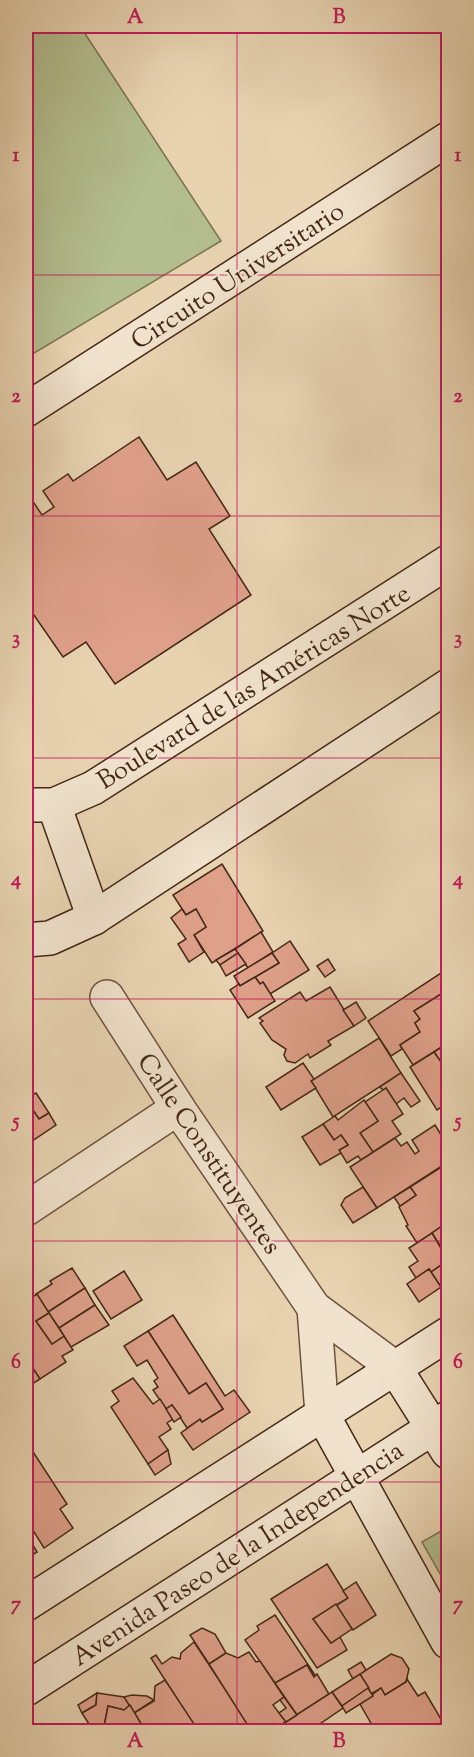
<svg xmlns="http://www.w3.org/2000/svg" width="474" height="1757" font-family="'Sorts Mill Goudy',serif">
<rect width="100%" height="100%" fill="#e8d3b1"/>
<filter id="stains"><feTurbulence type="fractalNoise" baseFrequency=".00333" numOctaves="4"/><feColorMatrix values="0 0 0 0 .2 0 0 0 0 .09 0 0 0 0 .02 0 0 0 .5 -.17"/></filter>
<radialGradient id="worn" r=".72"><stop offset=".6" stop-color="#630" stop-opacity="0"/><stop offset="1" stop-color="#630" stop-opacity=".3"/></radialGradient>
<g fill="#b3bd8e" stroke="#7c7252" stroke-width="1.5">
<polygon points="26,26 80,26 221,241 26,358"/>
<polygon points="448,1527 448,1588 422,1542"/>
</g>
<g fill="#dfa08a" stroke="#442716" stroke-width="1.5">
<polygon points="139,437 167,480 196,462 230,516 209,529 251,595 115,684 86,642 63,657 29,608 26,626 26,504 32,500 42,515 54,507 43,491 68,474 73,481"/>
<polygon points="222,864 263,931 212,963 194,935 206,927 196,909 186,915 173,895"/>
<polygon points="182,909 186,915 196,909 206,927 194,935 204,952 189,962 178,944 186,939 171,918"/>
<polygon points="261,932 273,952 248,968 235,949"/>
<polygon points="290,941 309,970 270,994 263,982 260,984 255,977 279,963 272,953"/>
<polygon points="235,949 238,953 220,965 216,960"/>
<polygon points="238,953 246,964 226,976 220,965"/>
<polygon points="272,953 279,963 240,986 234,976"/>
<polygon points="328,959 335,970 325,977 317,966"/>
<polygon points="444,971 448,978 448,1006 441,994 414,1011 420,1019 415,1023 420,1032 400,1045 402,1049 391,1056 368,1021"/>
<polygon points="255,977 260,984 263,982 275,1001 248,1018 230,990 239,984 240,986"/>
<polygon points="330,987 354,1026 328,1041 331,1045 310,1058 308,1054 295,1063 287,1061 284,1055 286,1049 272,1040 260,1023 263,1021 259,1018 300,992 306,1001"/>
<polygon points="441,994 448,1006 448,1043 413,1065 400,1045 420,1032 415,1023 420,1019 414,1011"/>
<polygon points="356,1002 366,1018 354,1026 343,1010"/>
<polygon points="379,1038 401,1073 333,1117 311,1081"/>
<polygon points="448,1043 448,1072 434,1052"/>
<polygon points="434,1052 448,1072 448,1103 437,1110 410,1067"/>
<polygon points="303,1063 314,1079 311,1081 316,1088 281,1110 266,1087"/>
<polygon points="401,1073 420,1101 411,1107 404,1098 396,1104 386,1088 383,1090 380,1087"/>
<polygon points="386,1088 403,1114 392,1121 401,1134 373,1152 360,1133 378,1121 365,1102"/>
<polygon points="36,1093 49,1113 39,1119 26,1100 26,1098"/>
<polygon points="26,1100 39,1119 49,1113 56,1125 26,1145"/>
<polygon points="364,1100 378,1121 360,1133 373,1152 361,1160 358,1156 347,1163 339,1150 348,1145 341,1135 334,1140 323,1124 335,1116 338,1120"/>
<polygon points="323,1124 334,1140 341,1135 348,1145 339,1150 341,1153 320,1165 302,1137"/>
<polygon points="435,1125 448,1146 448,1162 377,1208 350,1167 395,1138 401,1146 407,1142 415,1154 419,1151 412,1140"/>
<polygon points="443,1166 448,1175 448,1192 442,1196 448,1205 448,1222 417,1243 406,1226 408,1225 399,1207 416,1195 410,1187"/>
<polygon points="363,1187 377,1208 353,1223 341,1205 345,1198"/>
<polygon points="410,1187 416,1195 400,1206 394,1197"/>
<polygon points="448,1222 448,1258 432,1233"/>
<polygon points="432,1233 448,1260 431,1272 429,1269 416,1278 409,1267 418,1261 409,1248"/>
<polygon points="443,1264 448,1273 448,1282 441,1287 431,1272"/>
<polygon points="72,1268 85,1288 48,1312 36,1294 52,1284 50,1281"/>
<polygon points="429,1269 441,1287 419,1302 407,1284"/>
<polygon points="124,1271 142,1300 111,1319 93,1291"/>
<polygon points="85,1288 95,1305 59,1328 48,1312"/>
<polygon points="37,1294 49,1313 36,1321 52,1344 64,1336 73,1350 62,1356 66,1362 40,1379 26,1358 26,1301"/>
<polygon points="95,1305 109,1325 71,1347 59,1328"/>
<polygon points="49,1313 64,1336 52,1344 36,1321"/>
<polygon points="173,1315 225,1396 234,1390 250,1412 193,1450 181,1433 200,1419 202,1422 223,1409 206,1383 189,1394 148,1331"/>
<polygon points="148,1331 189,1394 206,1383 223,1409 202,1422 200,1419 187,1428 172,1405 166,1409 153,1390 158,1387 154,1381 158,1378 147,1360 137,1366 124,1346"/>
<polygon points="26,1358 40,1379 26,1388"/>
<polygon points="133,1378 153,1404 160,1399 173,1419 167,1423 171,1429 159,1437 168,1450 148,1464 111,1407 119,1401 112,1391"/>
<polygon points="172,1405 181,1417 174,1422 166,1409"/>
<polygon points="26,1441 67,1504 60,1509 73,1528 44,1548 26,1519"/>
<polygon points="168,1450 171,1464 155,1475 148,1464"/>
<polygon points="26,1533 37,1552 26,1559"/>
<polygon points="327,1564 348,1598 313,1619 331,1643 340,1637 347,1650 317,1668 271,1599"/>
<polygon points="356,1582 376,1615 353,1630 336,1606 348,1598 343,1591"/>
<polygon points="336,1604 352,1629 331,1643 313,1619"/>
<polygon points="275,1615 315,1675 314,1677 307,1665 275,1683 245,1640 259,1630 257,1626"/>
<polygon points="202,1628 215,1634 226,1653 209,1664 190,1635"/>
<polygon points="194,1642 250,1727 243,1732 236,1732 234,1727 227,1732 198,1732 151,1658 156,1655 162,1664 172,1657 180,1659 181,1653"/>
<polygon points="249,1652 256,1662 260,1661 284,1697 273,1705 286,1722 272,1732 252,1732 209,1664 226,1653 238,1658"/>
<polygon points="391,1654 402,1658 409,1669 406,1682 385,1695 381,1688 371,1694 360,1674"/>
<polygon points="361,1662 366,1670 353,1679 348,1670"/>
<polygon points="307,1665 314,1677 317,1674 329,1694 297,1715 275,1683"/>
<polygon points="360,1674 369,1688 342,1706 332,1692"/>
<polygon points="407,1679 418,1696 425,1692 444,1724 437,1730 431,1727 424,1732 376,1732 360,1704 381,1688 385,1695 406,1682"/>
<polygon points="165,1680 194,1724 181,1732 146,1732 134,1713 154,1701 155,1686"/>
<polygon points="368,1688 373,1696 346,1713 342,1706"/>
<polygon points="332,1692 343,1708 308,1732 273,1730"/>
<polygon points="97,1693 96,1705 82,1713 78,1705"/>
<polygon points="97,1693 124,1697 130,1705 124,1710 108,1706 103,1732 94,1732 82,1713 96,1705"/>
<polygon points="132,1695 147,1696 154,1700 134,1713 124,1697"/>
<polygon points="284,1697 297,1715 286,1722 279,1713 286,1708 280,1700"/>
<polygon points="130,1705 146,1732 103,1732 108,1706 124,1710"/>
</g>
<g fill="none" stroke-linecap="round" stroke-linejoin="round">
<g stroke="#6d523d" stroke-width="36">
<g id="street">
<polyline points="107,997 178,1108 314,1308 395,1368"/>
<polyline points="26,1209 178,1108"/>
<polyline points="314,1308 322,1414"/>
</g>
</g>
<g stroke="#442716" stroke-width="36">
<g id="secondary">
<polyline points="26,410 448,139"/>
<polyline points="26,805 54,805 93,788 448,562"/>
<polyline points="54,805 94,918"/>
<polyline points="26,940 50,938 94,918 448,686"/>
<polyline points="395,1368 448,1452"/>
<polyline points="322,1414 448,1642"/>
<polyline points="26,1604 448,1334"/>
<polyline points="26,1689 448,1418"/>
</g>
</g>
<use href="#street" stroke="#f0e2cc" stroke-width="33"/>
<use href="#secondary" stroke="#f0e2cc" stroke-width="33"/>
</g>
<path fill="none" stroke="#c2185b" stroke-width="1.5" stroke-opacity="0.55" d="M237,26V1732M26,275H448M26,516H448M26,758H448M26,999H448M26,1241H448M26,1482H448"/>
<g text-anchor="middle" stroke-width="4.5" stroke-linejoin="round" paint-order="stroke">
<g font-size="26" fill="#442716" stroke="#f0e2cc">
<text transform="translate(237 275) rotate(-33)" y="9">Circuito Universitario</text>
<text transform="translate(253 686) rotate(-32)" y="9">Boulevard de las Américas Norte</text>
<text transform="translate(210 1153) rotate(56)" y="9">Calle Constituyentes</text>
<text transform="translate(237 1553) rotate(-33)" y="9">Avenida Paseo de la Independencia</text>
</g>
</g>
<rect width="474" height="1757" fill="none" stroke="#e8d3b1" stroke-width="66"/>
<rect x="33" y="33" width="408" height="1691" fill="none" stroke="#c2185b" stroke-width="2"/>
<g font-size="20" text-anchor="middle" font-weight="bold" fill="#c2185b">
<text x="135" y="23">A</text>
<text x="339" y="23">B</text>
<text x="16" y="161">1</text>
<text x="458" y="161">1</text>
<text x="16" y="402">2</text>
<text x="458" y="402">2</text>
<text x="16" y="644">3</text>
<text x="458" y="644">3</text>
<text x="16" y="885">4</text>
<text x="458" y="885">4</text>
<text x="16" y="1127">5</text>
<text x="458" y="1127">5</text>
<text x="16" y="1368">6</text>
<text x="458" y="1368">6</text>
<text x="16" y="1610">7</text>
<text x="458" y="1610">7</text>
<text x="135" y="1747">A</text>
<text x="339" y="1747">B</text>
</g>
<rect width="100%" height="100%" filter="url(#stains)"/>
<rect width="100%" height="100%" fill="url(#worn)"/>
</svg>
